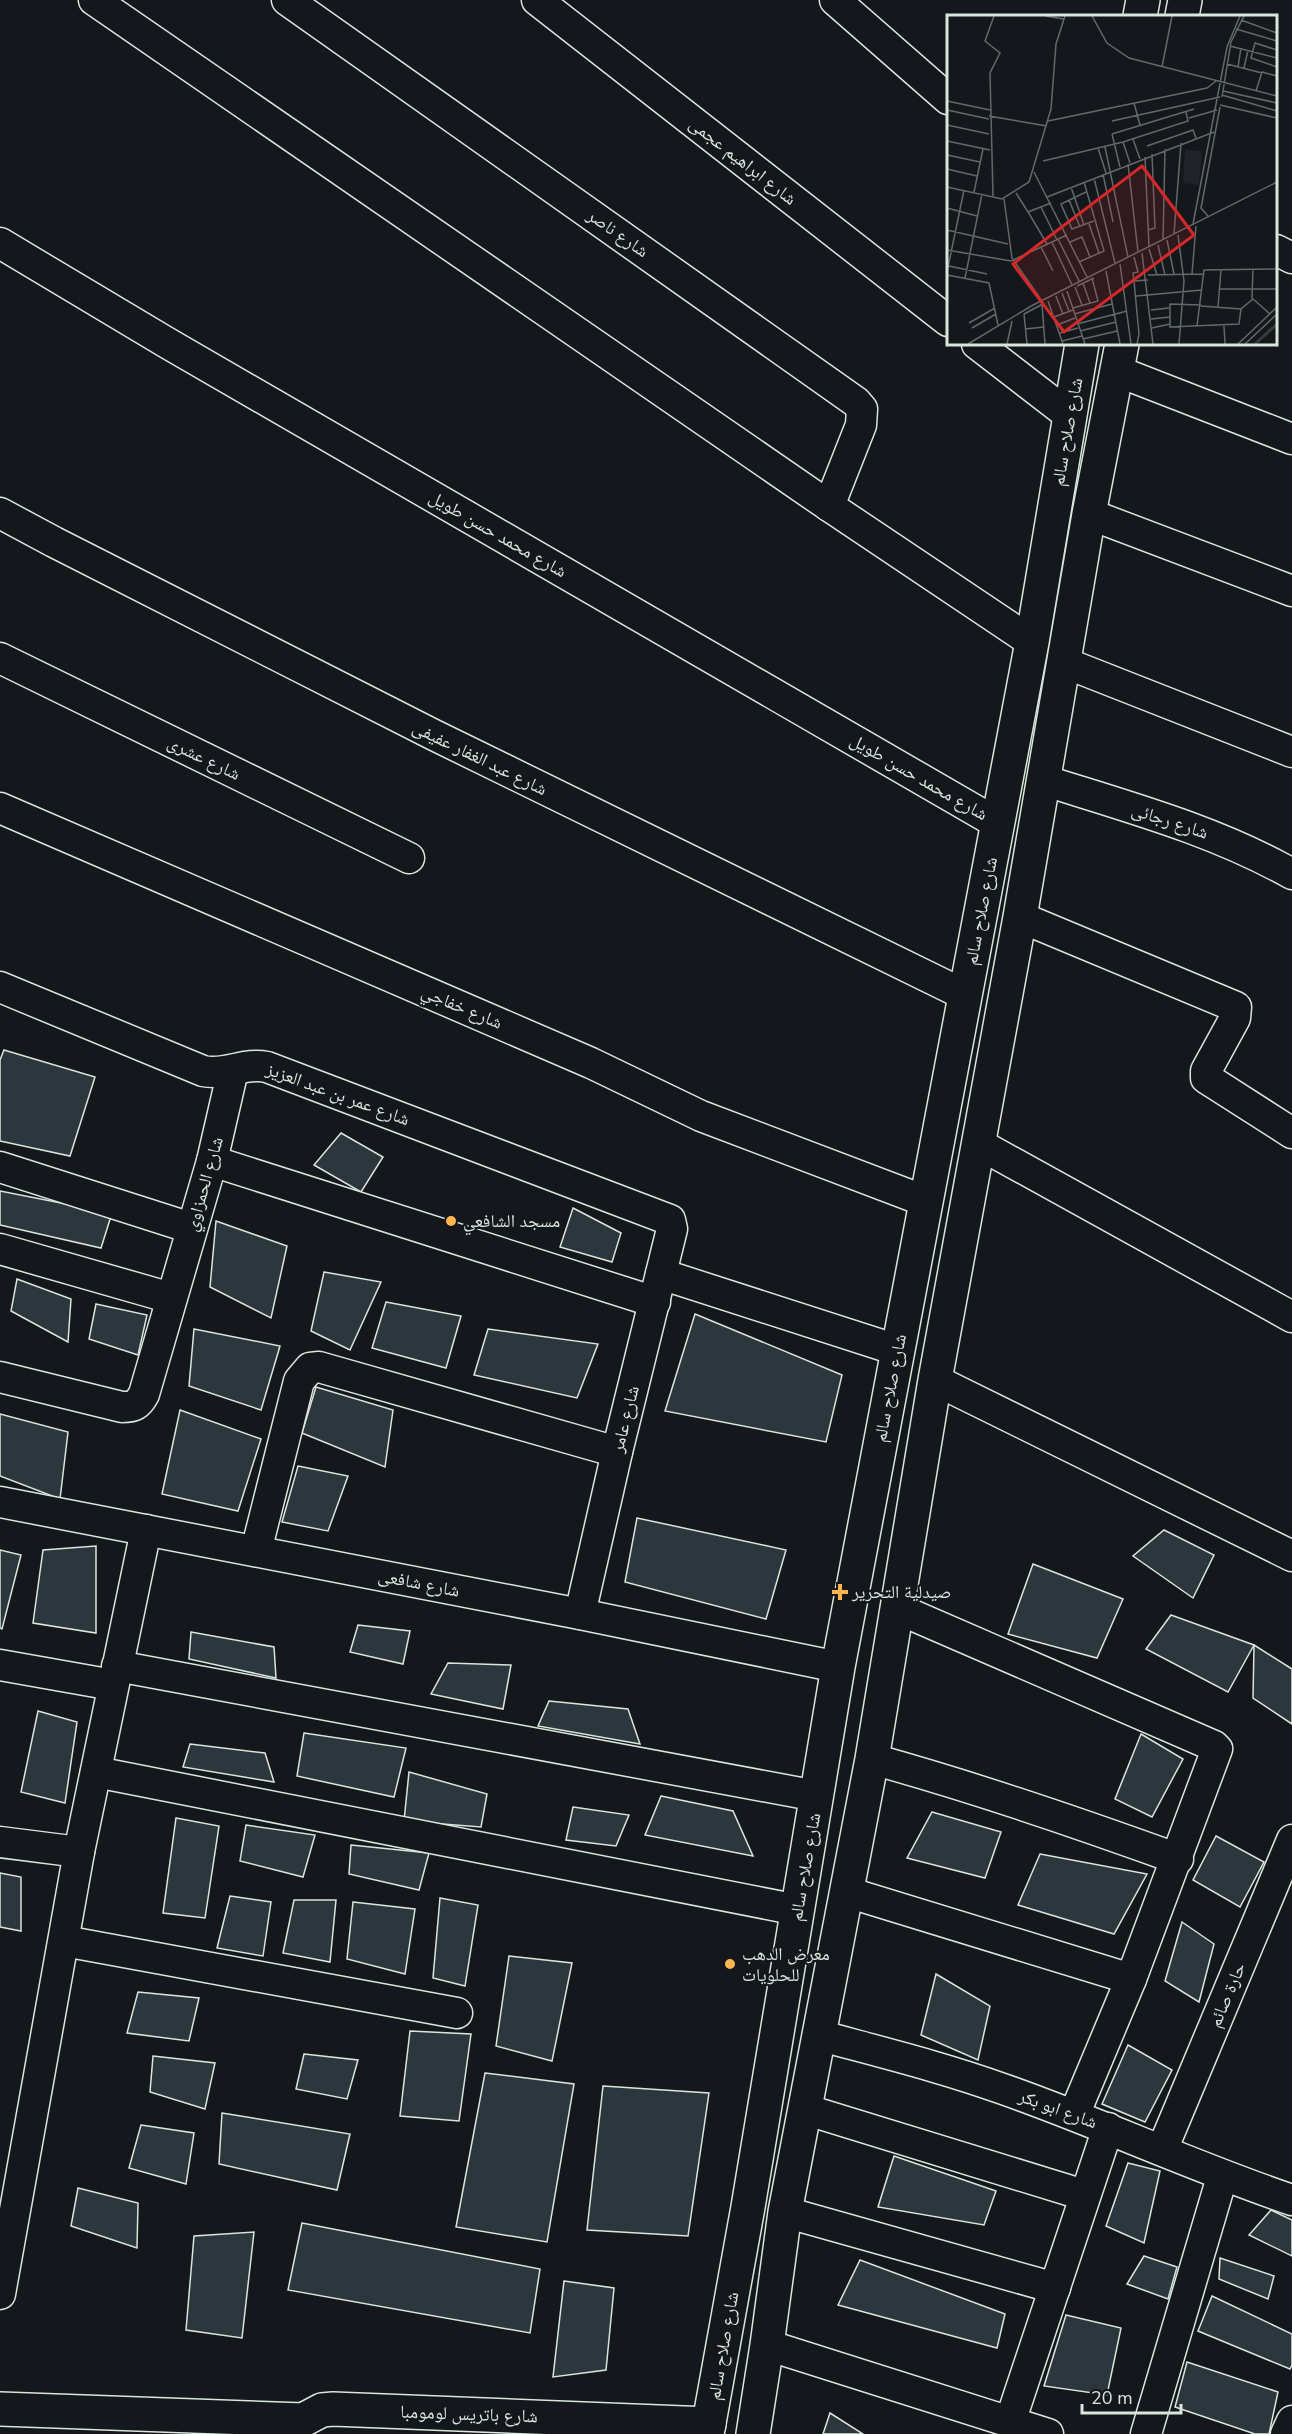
<svg xmlns="http://www.w3.org/2000/svg" width="1292" height="2434" font-family="'Nunito Sans','Noto Naskh Arabic',sans-serif">
<rect width="100%" height="100%" fill="#14181c"/>
<g fill="#2c363c" stroke="#d8e6dc" stroke-width="1.5">
<polygon points="4,1050 95,1077 70,1156 0,1141 0,1060"/>
<polygon points="341,1133 383,1157 361,1192 314,1165"/>
<polygon points="0,1191 112,1213 101,1248 0,1225"/>
<polygon points="573,1208 621,1233 612,1262 560,1247"/>
<polygon points="216,1221 287,1246 271,1318 210,1287"/>
<polygon points="324,1272 381,1282 350,1350 311,1331"/>
<polygon points="17,1279 71,1299 68,1342 11,1311"/>
<polygon points="386,1302 461,1316 446,1368 372,1348"/>
<polygon points="96,1304 147,1315 138,1355 89,1339"/>
<polygon points="695,1314 842,1375 826,1442 665,1411"/>
<polygon points="194,1329 280,1346 261,1410 189,1386"/>
<polygon points="488,1329 598,1344 577,1398 474,1375"/>
<polygon points="316,1387 393,1410 385,1467 302,1433"/>
<polygon points="180,1410 261,1439 238,1511 162,1494"/>
<polygon points="0,1414 68,1432 60,1499 0,1476"/>
<polygon points="298,1466 348,1476 328,1531 282,1522"/>
<polygon points="637,1518 786,1550 766,1619 625,1582"/>
<polygon points="1164,1530 1214,1555 1193,1598 1133,1556"/>
<polygon points="96,1546 96,1633 33,1623 43,1550"/>
<polygon points="0,1550 21,1555 2,1629 0,1628"/>
<polygon points="1033,1564 1123,1599 1097,1658 1008,1634"/>
<polygon points="1171,1615 1254,1645 1228,1692 1146,1649"/>
<polygon points="358,1625 410,1631 403,1664 350,1652"/>
<polygon points="191,1632 274,1647 276,1678 189,1659"/>
<polygon points="1254,1645 1292,1669 1292,1724 1253,1698"/>
<polygon points="448,1663 511,1665 503,1709 431,1694"/>
<polygon points="549,1701 628,1709 640,1744 538,1726"/>
<polygon points="38,1711 77,1722 65,1803 21,1792"/>
<polygon points="304,1733 406,1748 394,1797 297,1776"/>
<polygon points="1141,1734 1183,1759 1152,1817 1115,1799"/>
<polygon points="190,1744 265,1753 274,1782 183,1767"/>
<polygon points="409,1772 487,1794 481,1827 404,1821"/>
<polygon points="661,1796 733,1811 753,1856 645,1835"/>
<polygon points="573,1807 629,1815 616,1846 566,1840"/>
<polygon points="932,1812 1001,1832 985,1878 907,1858"/>
<polygon points="176,1818 219,1826 205,1918 163,1913"/>
<polygon points="246,1825 315,1835 303,1877 240,1861"/>
<polygon points="1216,1836 1264,1862 1240,1907 1193,1880"/>
<polygon points="351,1845 429,1853 419,1890 349,1874"/>
<polygon points="1040,1854 1147,1874 1114,1934 1018,1905"/>
<polygon points="0,1873 21,1877 21,1931 0,1927"/>
<polygon points="230,1896 271,1902 263,1956 217,1948"/>
<polygon points="440,1898 478,1905 465,1986 433,1978"/>
<polygon points="294,1900 336,1900 330,1962 283,1953"/>
<polygon points="353,1902 415,1909 405,1974 347,1959"/>
<polygon points="1182,1922 1214,1944 1199,2002 1165,1981"/>
<polygon points="509,1956 572,1963 552,2061 496,2046"/>
<polygon points="936,1974 990,2006 978,2060 921,2035"/>
<polygon points="138,1992 199,1998 189,2041 127,2033"/>
<polygon points="410,2031 471,2034 459,2121 400,2116"/>
<polygon points="1128,2045 1172,2070 1145,2122 1102,2104"/>
<polygon points="304,2054 358,2060 347,2099 296,2089"/>
<polygon points="153,2056 215,2063 205,2109 150,2092"/>
<polygon points="485,2073 574,2084 547,2242 456,2227"/>
<polygon points="603,2086 709,2093 688,2236 587,2230"/>
<polygon points="222,2113 350,2134 337,2190 219,2164"/>
<polygon points="141,2125 194,2133 186,2184 129,2168"/>
<polygon points="894,2156 996,2191 984,2225 878,2207"/>
<polygon points="1128,2163 1160,2171 1144,2243 1106,2226"/>
<polygon points="78,2188 138,2203 137,2248 71,2226"/>
<polygon points="1271,2210 1292,2220 1292,2256 1249,2235"/>
<polygon points="302,2223 540,2269 530,2333 288,2290"/>
<polygon points="254,2232 242,2338 186,2330 194,2236"/>
<polygon points="1144,2256 1177,2267 1168,2299 1127,2284"/>
<polygon points="1220,2258 1274,2276 1268,2299 1219,2279"/>
<polygon points="860,2260 1005,2314 997,2348 838,2305"/>
<polygon points="564,2281 614,2288 606,2370 553,2377"/>
<polygon points="1212,2296 1292,2334 1292,2365 1290,2369 1198,2331"/>
<polygon points="1066,2315 1121,2328 1107,2395 1044,2386"/>
<polygon points="1187,2362 1278,2392 1269,2434 1255,2434 1175,2407"/>
<polygon points="830,2413 863,2434 823,2434"/>
</g>
<g fill="none" stroke-linecap="round" stroke-linejoin="round">
<g stroke="#d8e6dc" stroke-width="33">
<g id="street">
<polyline points="94,0 829,506 1032,642"/>
<polyline points="287,0 856,402 862,409 861,425 829,506"/>
<polyline points="537,0 948,321"/>
<polyline points="835,0 948,99"/>
<polyline points="0,243 169,344 997,823"/>
<polyline points="1276,250 1292,258"/>
<polyline points="977,344 1069,415"/>
<polyline points="1117,371 1292,439"/>
<polyline points="0,513 54,542 434,735 965,995"/>
<polyline points="1089,514 1292,591"/>
<polyline points="0,658 409,858"/>
<polyline points="1063,662 1292,752"/>
<path d="M1043,780C1128,807 1214,830 1292,874"/>
<polyline points="0,808 591,1063 701,1116 925,1201"/>
<polyline points="1020,917 1236,1007 1235,1018 1206,1071 1206,1078 1292,1133"/>
<path d="M0,987L203,1071C226,1076 244,1062 267,1067L670,1220L672,1229L617,1452L580,1614"/>
<polyline points="979,1144 1292,1317"/>
<polyline points="212,1161 655,1302"/>
<polyline points="0,1167 191,1228"/>
<polyline points="0,1249 171,1298"/>
<polyline points="661,1274 897,1350"/>
<path d="M0,1377L122,1407C134,1407 138,1405 144,1394L212,1161L233,1070"/>
<polyline points="935,1380 1292,1556"/>
<polyline points="0,1502 580,1614 838,1667"/>
<polyline points="256,1551 299,1381 310,1368 319,1367 617,1452"/>
<polyline points="896,1608 1214,1746 1217,1749 1131,1979 1074,2115"/>
<polyline points="0,1665 113,1685"/>
<polyline points="117,1666 817,1796"/>
<path d="M872,1759C977,1788 1076,1822 1178,1859"/>
<polyline points="96,1772 798,1910"/>
<polyline points="0,1842 79,1852"/>
<polyline points="847,1892 1131,1979"/>
<polyline points="64,1941 457,2013"/>
<path d="M818,2035C880,2052 942,2067 1003,2089C1100,2123 1194,2167 1292,2200"/>
<polyline points="804,2109 1084,2195"/>
<polyline points="1162,2150 1292,1840"/>
<polyline points="785,2212 1055,2288"/>
<polyline points="0,2294 79,1852 146,1530"/>
<polyline points="767,2345 1048,2434"/>
<polyline points="1010,2422 1108,2128"/>
<polyline points="1146,2434 1222,2177"/>
<polyline points="1286,2434 1292,2421"/>
</g>
</g>
<g stroke="#d8e6dc" stroke-width="36">
<polyline id="secondary" points="0,2409 303,2420 322,2410 333,2409 709,2424"/>
</g>
<g stroke="#d8e6dc" stroke-width="36">
<g id="primary">
<polyline points="1140,16 1143,0"/>
<polyline points="1182,16 1185,0"/>
<polyline points="707,2434 748,2207 838,1667 1032,642 1082,344"/>
<polyline points="753,2434 767,2345 785,2212 872,1759 935,1380 1020,917 1089,514 1122,344"/>
</g>
</g>
<use href="#street" stroke="#14181c" stroke-width="30"/>
<use href="#secondary" stroke="#14181c" stroke-width="33"/>
<use href="#primary" stroke="#14181c" stroke-width="33"/>
</g>
<g fill="#ffb74d" stroke="#14181c" stroke-width="2">
<circle cx="451" cy="1221" r="6"/>
<path d="M837 1583h6v6h6v6h-6v6h-6v-6h-6v-6h6z"/>
<circle cx="730" cy="1964" r="6"/>
</g>
<g text-anchor="middle" stroke-width="4.5" stroke-linejoin="round" paint-order="stroke">
<g font-size="18" fill="#d8e6dc" stroke="#14181c">
<text transform="translate(743 161) rotate(38)" y="6">شارع ابراهيم عجمى</text>
<text transform="translate(618 233) rotate(35)" y="6">شارع ناصر</text>
<text transform="translate(1067 432) rotate(-80)" y="6">شارع صلاح سالم</text>
<text transform="translate(498 534) rotate(30)" y="6">شارع محمد حسن طويل</text>
<text transform="translate(204 758) rotate(26)" y="6">شارع عشرى</text>
<text transform="translate(480 758) rotate(26)" y="6">شارع عبد الغفار عفيفى</text>
<text transform="translate(919 777) rotate(30)" y="6">شارع محمد حسن طويل</text>
<text transform="translate(1170 821) rotate(18)" y="6">شارع رجائى</text>
<text transform="translate(981 911) rotate(-79)" y="6">شارع صلاح سالم</text>
<text transform="translate(462 1007) rotate(23)" y="6">شارع خفاجي</text>
<text transform="translate(338 1094) rotate(20)" y="6">شارع عمر بن عبد العزيز</text>
<text transform="translate(204 1184) rotate(-74)" y="6">شارع الحمزاوي</text>
<text transform="translate(890 1388) rotate(-79)" y="6">شارع صلاح سالم</text>
<text transform="translate(625 1419) rotate(-76)" y="6">شارع عامر</text>
<text transform="translate(419 1583) rotate(11)" y="6">شارع شافعى</text>
<text transform="translate(805 1867) rotate(-80)" y="6">شارع صلاح سالم</text>
<text transform="translate(1227 1995) rotate(-67)" y="6">حارة صائم</text>
<text transform="translate(1058 2109) rotate(20)" y="6">شارع ابو بكر</text>
<text transform="translate(723 2346) rotate(-80)" y="6">شارع صلاح سالم</text>
<text transform="translate(469 2414) rotate(2)" y="6">شارع باتريس لومومبا</text>
</g>
<g font-size="18" fill="#d8e6dc" stroke="#14181c" text-anchor="start">
<text x="463" y="1227">مسجد الشافعي</text>
<text x="852" y="1598">صيدلية التحرير</text>
<text x="742" y="1960">معرض الدهب<tspan x="742" dy="21">للحلويات</tspan></text>
</g>
</g>
<g transform="translate(947 15)">
<rect width="330" height="330" fill="#14181c"/>
<path d="M238,135L255,136L252,170L236,168Z" fill="#202428"/>
<path fill="none" stroke="#363b3e" stroke-width="3" d="M308,329L330,309"/>
<path fill="none" stroke="#626a69" stroke-width="1.5" d="M99,1L117,4M145,1L160,28L182,43L330,81M294,5L330,18M289,14L330,26M283,31L330,43M330,35L308,28L304,43L330,52M280,49L315,58M215,52L225,1M291,52L294,33M297,53L301,35M276,76L330,88M309,76L315,57L330,61M275,80L330,96M275,82L284,27L297,1M0,86L43,95M187,88L193,110M273,90L330,103M0,95L42,104M42,101L100,111M242,103L270,95M101,106L260,73L269,66M165,106L273,82M0,110L42,119M165,119L247,94M165,119L173,152M186,124L193,144M0,126L43,135M176,127L183,148M200,131L246,115L249,123M158,132L181,242M151,133L159,158M0,140L33,147M198,142L202,232M96,146L176,127L241,106L239,97M181,149L191,237M0,154L30,161M87,157L140,262M156,159L166,207M147,163L168,248M0,172L55,184L82,167L104,94L109,29L118,1M124,172L137,210M27,177L36,134M139,177L114,189L125,214L147,206M69,178L81,197M46,181L43,58L53,38L38,26L47,1M100,182L267,117M57,184L65,243L95,286M122,185L133,212M94,192L110,225M0,193L30,201M261,201L254,193L273,92M142,209L152,238M246,209L280,32L293,1M0,215L61,229M201,215L208,213L205,139M227,219L234,128M231,220L237,266L232,329M111,224L132,266M216,225L218,134M220,225L227,259M105,227L125,270M123,227L135,222L143,242M100,229L81,197L104,188M211,230L218,260M94,232L106,256M202,234L210,260M0,235L64,246L120,220M195,238L206,329M132,247L157,236L137,167M173,249L184,329M2,251L40,259M306,255L305,283L323,299M159,256L173,329M0,257L17,175M245,259L249,211M0,260L42,268L51,310M201,260L256,259M18,263L35,179M187,266L186,258L191,257L187,242M136,268L143,288M130,271L147,263M128,272L135,290M273,274H330M120,276L138,329M115,278L122,296M109,281L116,299M189,281L255,275M101,286L116,329M95,289L98,329M254,290L223,289V312L292,309L294,294L306,284M254,291L294,294M271,292L274,255M126,293L151,286L145,263M204,295L222,293M77,299L80,329M77,299L96,289M127,299L165,289M107,302L126,295M204,304L223,302M22,308L48,293M130,309L180,296M110,310L128,303M250,311L257,255L330,254M277,311L278,329M25,313L49,299M205,313L223,309M78,314L97,312M133,316L169,307M113,318L131,313M136,324L170,316M115,326L135,321M21,329L86,290L330,167M60,329L65,306M190,329L192,319L187,266L201,265M291,329L330,292M298,329L330,299"/>
<path fill="#d62828" fill-opacity="0.15" stroke="#d62828" stroke-width="3" d="M195,151L247,220L117,317L66,249Z"/>
<rect width="330" height="330" fill="none" stroke="#d8e6dc" stroke-width="3"/>
</g>
<path d="M1082 2404v9h99v-9" fill="none" stroke="#d8e6dc" stroke-width="3"/>
<text x="1091" y="2404" font-size="18" fill="#d8e6dc" stroke="#14181c" stroke-width="4.5" paint-order="stroke">20 m</text>
</svg>
